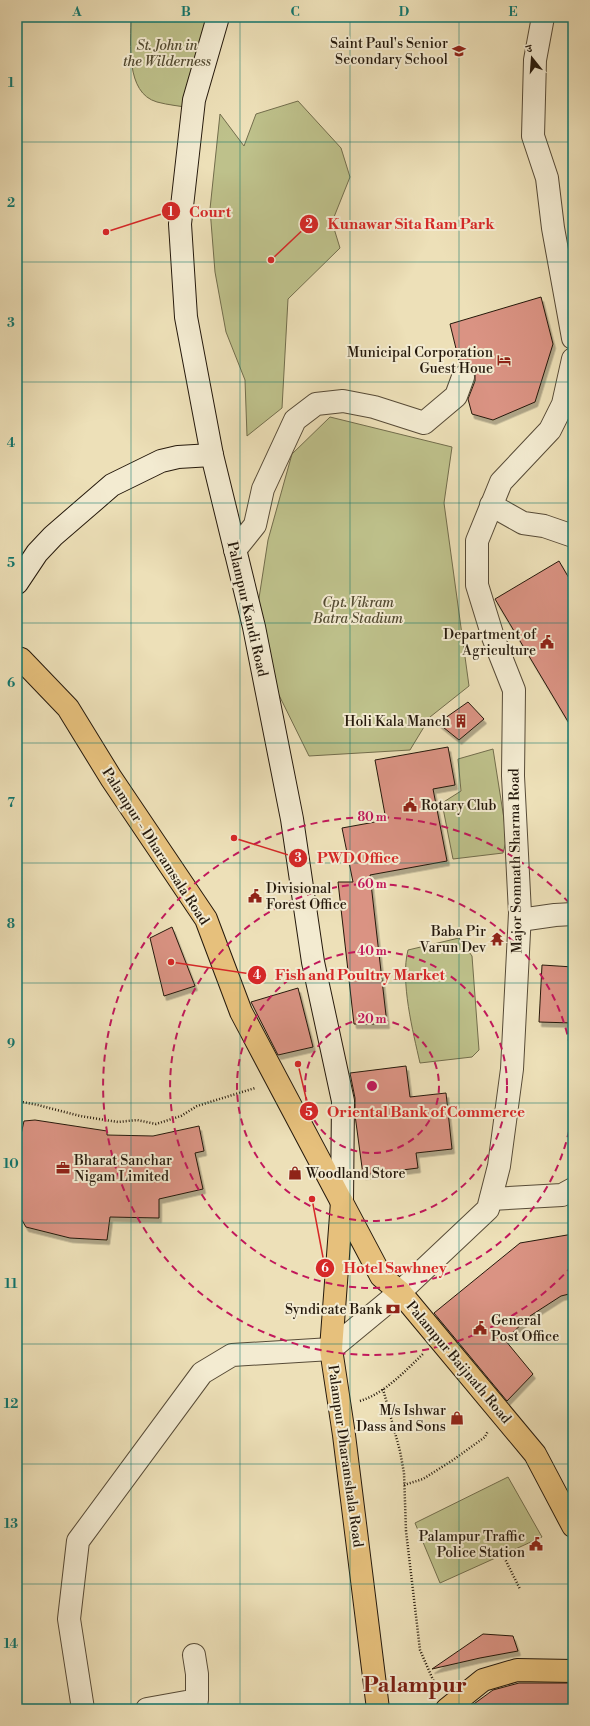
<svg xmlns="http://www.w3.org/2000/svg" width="590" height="1726" font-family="'Libre Bodoni','Noto Serif Devanagari',serif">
<defs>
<filter id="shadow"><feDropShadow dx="2.5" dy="4.5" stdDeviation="0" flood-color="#0004"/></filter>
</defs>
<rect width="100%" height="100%" fill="#ede0b8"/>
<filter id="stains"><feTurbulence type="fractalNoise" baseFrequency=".005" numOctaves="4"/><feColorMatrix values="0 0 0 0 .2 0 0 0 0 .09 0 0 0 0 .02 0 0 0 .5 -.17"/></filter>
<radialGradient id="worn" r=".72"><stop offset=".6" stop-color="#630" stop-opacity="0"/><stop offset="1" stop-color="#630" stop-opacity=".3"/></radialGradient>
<g fill="#bec18b" stroke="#726d4c">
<path d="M131,17H216L191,108C180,106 168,105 157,102C125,93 131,43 131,17Z"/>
<polygon points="298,101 341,148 350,177 332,222 340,248 288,299 282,408 247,436 245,380 226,332 215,272 210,209 220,114 244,146 256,114"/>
<polygon points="330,417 452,447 444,503 469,686 430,717 410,750 309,756 274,685 257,611 268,540 292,454"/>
<polygon points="493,749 507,838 503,853 453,859 442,803 461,791 458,759"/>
<path d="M459,938L472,956L479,1050L472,1057L420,1063C413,1032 400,981 408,950Z"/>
<polygon points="508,1477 542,1537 440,1583 415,1523"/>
</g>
<g fill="#da9383" stroke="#25190c" filter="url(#shadow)">
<polygon points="541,297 553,344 535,402 493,420 472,414 468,399 475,381 475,374 473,369 468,365 460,365 450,324"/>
<polygon points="559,561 573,585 573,730 495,599"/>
<polygon points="468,702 484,719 459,740 438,723"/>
<polygon points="448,747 455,785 433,789 447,861 370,875 387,1024 354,1024 338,882 353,882 342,828 386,820 375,760"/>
<polygon points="172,927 195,986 164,996 150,938"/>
<polygon points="542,965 573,967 573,1023 539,1022"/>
<polygon points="298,988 313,1047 278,1055 251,1002"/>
<polygon points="406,1066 410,1097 446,1093 452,1149 416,1153 418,1168 363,1175 355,1115 355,1098 350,1073"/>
<polygon points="35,1120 107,1131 107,1135 153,1136 199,1126 204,1151 195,1153 203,1189 159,1199 159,1218 110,1217 107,1240 70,1238 26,1227 19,1215 17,1202 20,1139 24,1121"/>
<polygon points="573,1234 573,1293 561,1296 530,1316 505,1340 533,1374 507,1401 434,1313 520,1243"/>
<polygon points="483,1634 513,1636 518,1651 480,1658 432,1669"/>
<polygon points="519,1683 573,1683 573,1709 467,1709 493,1690"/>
</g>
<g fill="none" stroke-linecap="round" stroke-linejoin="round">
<g stroke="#574b37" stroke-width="24">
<g id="street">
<polyline points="543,17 535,60 533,136 547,178 553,228 573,338"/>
<polyline points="491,505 523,523 544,526 573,536"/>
<polyline points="235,550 255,525 263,489 295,420 316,404 343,401 374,407 424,423 456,396 463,377"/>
<polyline points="520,920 555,915 573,914"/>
<polyline points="491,1199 562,1195 573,1189"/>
<polyline points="83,1709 69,1619 78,1541 202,1373 232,1355 331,1349 400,1292 488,1209 499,1166 512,1069 520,913 513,776 514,690 493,637 477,585 477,541 501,482 550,430 563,404 573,359"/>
<polyline points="147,1709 197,1700 197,1674 194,1655"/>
</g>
</g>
<g stroke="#25190c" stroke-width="24">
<g id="secondary">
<polyline points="218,17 194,100 180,224 186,317 212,455 254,627 292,819 313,962 343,1101 342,1202"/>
<polyline points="17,583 37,553 53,536 112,485 161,461 178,457 212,455"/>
</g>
</g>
<g stroke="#25190c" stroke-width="24">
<g id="primary">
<polyline points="17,658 21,659 68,708 111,778 206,919 241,1012 381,1276 400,1292 535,1454 573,1526"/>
<polyline points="342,1202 331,1349 344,1435 378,1709"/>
<polyline points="447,1709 483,1680 517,1670 573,1671"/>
</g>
</g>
<g stroke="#25190c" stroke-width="2.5" stroke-dasharray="1 2" stroke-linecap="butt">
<polyline points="17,1101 38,1105 80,1116 118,1122 137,1120 156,1124 181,1116 197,1106 255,1088"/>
<polyline points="383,1389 400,1451 404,1473 406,1531 420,1650 437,1689"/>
<path d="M360,1401C385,1393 404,1372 423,1354"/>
<polyline points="404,1485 423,1479 453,1460 485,1437 488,1431"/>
<polyline points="503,1555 520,1589"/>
</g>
<use href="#street" stroke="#f3ebd1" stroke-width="22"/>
<use href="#secondary" stroke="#f3ebd1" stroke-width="22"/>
<use href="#primary" stroke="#e6c07c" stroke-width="22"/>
</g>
<path fill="none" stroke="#0f766e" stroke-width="1" stroke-opacity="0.55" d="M131,17V1709M240,17V1709M350,17V1709M459,17V1709M17,142H573M17,262H573M17,382H573M17,503H573M17,623H573M17,743H573M17,863H573M17,983H573M17,1103H573M17,1223H573M17,1344H573M17,1464H573M17,1584H573"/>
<g fill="none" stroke="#c2185b" stroke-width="2" stroke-dasharray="7 5">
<circle cx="372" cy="1086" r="67"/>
<circle cx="372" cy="1086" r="135"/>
<path d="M573 1107A202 202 0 1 1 573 1065"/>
<path d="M572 1266A269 269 0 1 1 572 906"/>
</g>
<defs>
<g id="school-bare" transform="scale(1.08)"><path d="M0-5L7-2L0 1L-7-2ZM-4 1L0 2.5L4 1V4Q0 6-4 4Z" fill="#8f2418" stroke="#f3ebd1" stroke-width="2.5" paint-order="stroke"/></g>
<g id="hotel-bare" transform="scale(1.08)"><path d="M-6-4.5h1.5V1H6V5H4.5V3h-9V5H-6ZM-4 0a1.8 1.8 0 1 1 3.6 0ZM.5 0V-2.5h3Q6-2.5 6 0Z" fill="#8f2418" stroke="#f3ebd1" stroke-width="2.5" paint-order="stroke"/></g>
<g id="civic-bare" transform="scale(1.08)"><path d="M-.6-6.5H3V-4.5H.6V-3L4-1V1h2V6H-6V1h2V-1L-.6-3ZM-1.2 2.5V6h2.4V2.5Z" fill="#8f2418" stroke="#f3ebd1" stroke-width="2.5" paint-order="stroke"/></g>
<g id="building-bare" transform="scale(1.08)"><path d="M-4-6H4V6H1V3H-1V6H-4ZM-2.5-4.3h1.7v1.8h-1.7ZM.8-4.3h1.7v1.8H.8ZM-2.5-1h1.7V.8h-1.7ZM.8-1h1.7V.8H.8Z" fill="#8f2418" stroke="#f3ebd1" stroke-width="2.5" paint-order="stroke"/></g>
<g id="temple-bare" transform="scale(1.08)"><path d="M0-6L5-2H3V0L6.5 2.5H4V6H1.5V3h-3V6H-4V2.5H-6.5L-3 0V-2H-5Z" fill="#8f2418" stroke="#f3ebd1" stroke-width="2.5" paint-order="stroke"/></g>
<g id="office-bare" transform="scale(1.08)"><path d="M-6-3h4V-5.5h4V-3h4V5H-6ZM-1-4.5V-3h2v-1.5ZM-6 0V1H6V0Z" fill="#8f2418" stroke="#f3ebd1" stroke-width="2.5" paint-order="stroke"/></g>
<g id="shop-bare" transform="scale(1.08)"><path d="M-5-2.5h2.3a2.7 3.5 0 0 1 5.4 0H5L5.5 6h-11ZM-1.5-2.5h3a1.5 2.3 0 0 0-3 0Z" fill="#8f2418" stroke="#f3ebd1" stroke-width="2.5" paint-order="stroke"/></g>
<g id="bank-bare" transform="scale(1.08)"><path d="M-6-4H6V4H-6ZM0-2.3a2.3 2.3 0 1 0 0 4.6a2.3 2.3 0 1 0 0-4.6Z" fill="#8f2418" stroke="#f3ebd1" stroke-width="2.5" paint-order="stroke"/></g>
</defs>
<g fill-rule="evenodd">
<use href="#school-bare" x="459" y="51"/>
<use href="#hotel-bare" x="504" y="360"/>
<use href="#civic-bare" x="547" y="642"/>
<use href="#building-bare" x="461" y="721"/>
<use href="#civic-bare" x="410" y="805"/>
<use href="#civic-bare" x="255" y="896"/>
<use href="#temple-bare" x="497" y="939"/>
<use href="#office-bare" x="63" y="1168"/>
<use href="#shop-bare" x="295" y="1173"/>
<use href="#bank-bare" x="393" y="1309"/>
<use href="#civic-bare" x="480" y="1328"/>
<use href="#shop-bare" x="457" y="1418"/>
<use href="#civic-bare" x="536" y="1544"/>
</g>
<g text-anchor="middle" stroke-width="4" stroke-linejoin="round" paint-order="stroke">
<g font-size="14" fill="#25190c" stroke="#f3ebd1" text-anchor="end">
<text x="448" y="48">Saint Paul's Senior<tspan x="448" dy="16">Secondary School</tspan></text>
<text x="493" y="357">Municipal Corporation<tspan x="493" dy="16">Guest Houe</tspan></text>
<text x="536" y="639">Department of<tspan x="536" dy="16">Agriculture</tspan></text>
<text x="450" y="726">Holi Kala Manch</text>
<text x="421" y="810" text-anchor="start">Rotary Club</text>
<text x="266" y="893" text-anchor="start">Divisional<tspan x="266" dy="16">Forest Office</tspan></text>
<text x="486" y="936">Baba Pir<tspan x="486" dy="16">Varun Dev</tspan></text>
<text x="74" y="1165" text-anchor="start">Bharat Sanchar<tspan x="74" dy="16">Nigam Limited</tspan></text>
<text x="306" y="1178" text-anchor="start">Woodland Store</text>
<text x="382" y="1314">Syndicate Bank</text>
<text x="491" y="1325" text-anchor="start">General<tspan x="491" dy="16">Post Office</tspan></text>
<text x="446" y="1415">M/s Ishwar<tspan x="446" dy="16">Dass and Sons</tspan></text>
<text x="525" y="1541">Palampur Traffic<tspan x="525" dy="16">Police Station</tspan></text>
</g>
<g font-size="14" font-style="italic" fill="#534b32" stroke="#f3ebd1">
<text x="167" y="50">St. John in<tspan x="167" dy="16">the Wilderness</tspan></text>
<text x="358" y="607">Cpt. Vikram<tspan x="358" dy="16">Batra Stadium</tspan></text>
</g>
<g font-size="14" fill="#25190c" stroke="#f3ebd1">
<text transform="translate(248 609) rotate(77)" y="5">Palampur Kandi Road</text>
<text transform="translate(156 846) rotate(57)" y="5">Palampur - Dharamsala Road</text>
<text transform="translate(515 861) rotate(-91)" y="5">Major Somnath Sharma Road</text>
<text transform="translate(459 1362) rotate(50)" y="5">Palampur Baijnath Road</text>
<text transform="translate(346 1456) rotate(82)" y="5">Palampur Dharamshala Road</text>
</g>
<g font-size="22" font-weight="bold" fill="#7a1f14" stroke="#f3ebd1">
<text x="415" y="1692">Palampur</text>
</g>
</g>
<circle cx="372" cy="1086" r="6" fill="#c2185b" stroke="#f3ebd1" stroke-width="2"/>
<g font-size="12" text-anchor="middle" font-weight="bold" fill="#c2185b" stroke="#f3ebd1" stroke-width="4" stroke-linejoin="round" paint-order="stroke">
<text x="372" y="821">80 m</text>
<text x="372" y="888">60 m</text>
<text x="372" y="955">40 m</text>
<text x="372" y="1023">20 m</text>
</g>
<path fill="none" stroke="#d62828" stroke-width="1.5" d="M106 232L171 211M271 260L309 224M234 838L298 858M171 962L257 975M298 1064L309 1111M312 1199L325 1268"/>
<g fill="#d62828" stroke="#f3ebd1" stroke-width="1.5">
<circle cx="106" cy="232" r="4"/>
<circle cx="271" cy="260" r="4"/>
<circle cx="234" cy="838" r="4"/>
<circle cx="171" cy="962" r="4"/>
<circle cx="298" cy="1064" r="4"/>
<circle cx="312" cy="1199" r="4"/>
<circle cx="171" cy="211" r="10"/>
<circle cx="309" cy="224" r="10"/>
<circle cx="298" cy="858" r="10"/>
<circle cx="257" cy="975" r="10"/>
<circle cx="309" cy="1111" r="10"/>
<circle cx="325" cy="1268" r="10"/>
</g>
<g font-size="12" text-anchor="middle" font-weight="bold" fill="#fff">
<text x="171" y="216">1</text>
<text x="309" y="228">2</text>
<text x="298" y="862">3</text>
<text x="257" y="979">4</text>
<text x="309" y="1116">5</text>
<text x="325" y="1272">6</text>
</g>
<g font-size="15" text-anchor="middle" font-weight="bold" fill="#d62828" stroke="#f3ebd1" stroke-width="4" stroke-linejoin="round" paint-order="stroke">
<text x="210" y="217">Court</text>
<text x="411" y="229">Kunawar Sita Ram Park</text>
<text x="358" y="863">PWD Office</text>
<text x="360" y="980">Fish and Poultry Market</text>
<text x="426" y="1117">Oriental Bank of Commerce</text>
<text x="395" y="1273">Hotel Sawhney</text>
</g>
<rect width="590" height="1726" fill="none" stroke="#ede0b8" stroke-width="44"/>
<g transform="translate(532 58) rotate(343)" stroke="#f3ebd1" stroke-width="3" paint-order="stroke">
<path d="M0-3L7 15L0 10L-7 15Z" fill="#25190c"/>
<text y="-6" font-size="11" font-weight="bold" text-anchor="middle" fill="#25190c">उ</text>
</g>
<rect x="22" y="22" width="546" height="1682" fill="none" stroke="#0f766e" stroke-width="1.5"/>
<g font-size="13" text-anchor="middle" font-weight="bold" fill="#0f766e">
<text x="77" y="16">A</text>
<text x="186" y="16">B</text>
<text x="295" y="16">C</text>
<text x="404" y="16">D</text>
<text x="513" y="16">E</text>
<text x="11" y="87">1</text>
<text x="11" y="207">2</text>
<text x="11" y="327">3</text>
<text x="11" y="447">4</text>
<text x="11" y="567">5</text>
<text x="11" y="687">6</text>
<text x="11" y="807">7</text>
<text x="11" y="928">8</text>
<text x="11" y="1048">9</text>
<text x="11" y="1168">10</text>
<text x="11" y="1288">11</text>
<text x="11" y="1408">12</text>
<text x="11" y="1528">13</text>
<text x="11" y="1648">14</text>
</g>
<rect width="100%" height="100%" filter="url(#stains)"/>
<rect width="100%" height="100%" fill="url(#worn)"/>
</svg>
